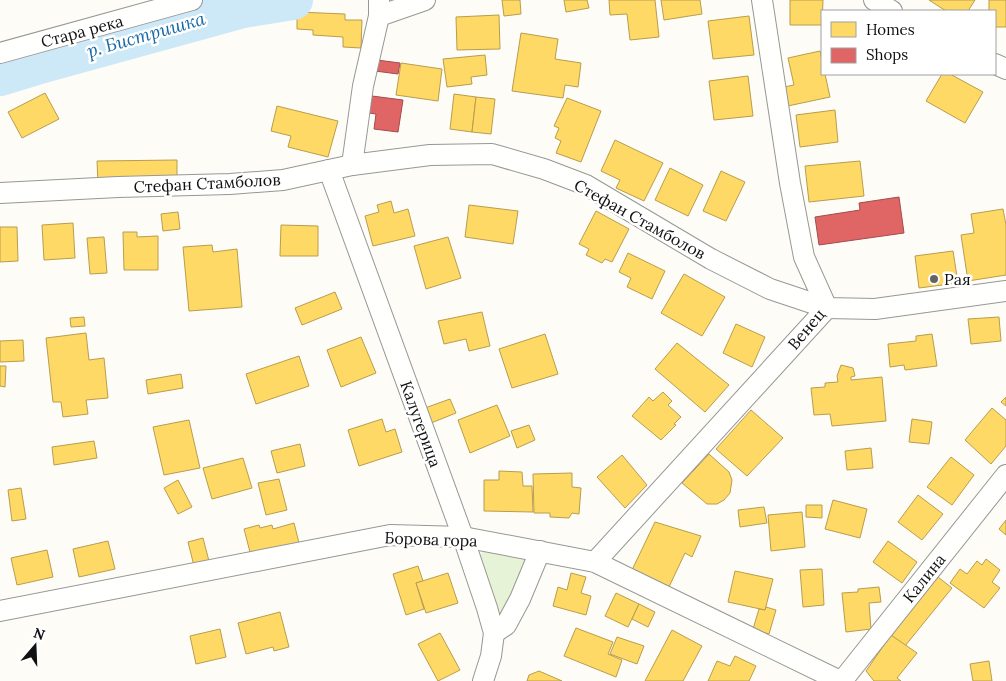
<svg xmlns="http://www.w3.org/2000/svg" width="1006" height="681" font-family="Lora,serif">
<rect width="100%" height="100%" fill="#fdfcf7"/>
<polygon fill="#e7f3d7" points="485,551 525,560 515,585 500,617 496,617 477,556"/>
<g fill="#ffd966" stroke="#b89d4c">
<polygon points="502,0 520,0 521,14 504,16"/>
<polygon points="564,0 587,0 589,8 566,12"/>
<polygon points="609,0 655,0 659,37 630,40 627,14 610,15"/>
<polygon points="661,0 700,0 702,14 664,20"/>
<polygon points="790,0 823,0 822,25 790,25"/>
<polygon points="929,0 975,0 968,11 946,11"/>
<polygon points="989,0 1006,0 1006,27 995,27 995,11 989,11"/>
<polygon points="297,12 345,14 345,20 362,20 361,48 343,47 343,37 313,35 313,30 297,29"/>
<polygon points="499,15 500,49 457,50 456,17"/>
<polygon points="749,16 754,55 713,59 708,21"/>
<polygon points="521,33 558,39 555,59 581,63 578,87 565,85 563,98 512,91"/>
<polygon points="820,51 822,61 822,74 825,74 830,97 783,107 779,88 794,85 788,58"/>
<polygon points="485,55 487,75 471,77 472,84 447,87 443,59"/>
<polygon points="401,63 442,69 438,101 396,95"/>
<polygon points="942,74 950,74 983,92 965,123 926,101"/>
<polygon points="748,76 753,116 714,120 709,81"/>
<polygon points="45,93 59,119 22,138 8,112"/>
<polygon points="454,94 476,97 472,132 450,129"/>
<polygon points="476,97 495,99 491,134 472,132"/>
<polygon points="567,98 601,111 581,162 556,153 561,141 555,138 559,128 554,126"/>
<polygon points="277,106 338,121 328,157 288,147 291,136 271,131"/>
<polygon points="835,110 838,142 800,147 796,115"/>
<polygon points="615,140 663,163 644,201 616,188 620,180 601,171"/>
<polygon points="177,160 177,184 98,184 97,161"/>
<polygon points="860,161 864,196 809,202 805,166"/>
<polygon points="670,168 703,185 688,216 655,200"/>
<polygon points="721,171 745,182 726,221 703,211"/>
<polygon points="391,201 394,213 408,209 415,236 373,246 365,216 379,212 377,205"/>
<polygon points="469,205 518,211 513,244 465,237"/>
<polygon points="1003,209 1006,225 1006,275 968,281 961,235 974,233 971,214"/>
<polygon points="596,211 629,229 612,262 605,259 602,263 586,255 589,249 579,244"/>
<polygon points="178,212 180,229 163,231 161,214"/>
<polygon points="73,223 75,258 44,260 42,225"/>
<polygon points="281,225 318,226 318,256 280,256"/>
<polygon points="0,227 17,227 18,261 0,262"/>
<polygon points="123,232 137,232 137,237 158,236 158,270 124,270"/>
<polygon points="104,237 107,273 90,274 87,238"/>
<polygon points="448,237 461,278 426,289 414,246"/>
<polygon points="212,245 213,252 237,249 242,307 189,311 183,247"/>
<polygon points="953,251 958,283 919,288 915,256"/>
<polygon points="628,253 665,271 652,299 627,287 631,278 619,272"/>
<polygon points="684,274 725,297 702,336 661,313"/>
<polygon points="335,292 342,309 302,325 295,308"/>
<polygon points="482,312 490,346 469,351 466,339 444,344 438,321"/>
<polygon points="84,317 85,326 71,327 70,318"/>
<polygon points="999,317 1001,341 971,344 968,319"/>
<polygon points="736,324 765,337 752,367 723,353"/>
<polygon points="86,333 89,360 104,358 108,398 86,400 88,414 63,417 61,402 53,402 46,338"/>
<polygon points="545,334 558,374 512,388 499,349"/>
<polygon points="932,334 937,366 905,370 904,365 890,367 888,344 916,341 916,336"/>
<polygon points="361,337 376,373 341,387 327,350"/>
<polygon points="23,340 24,361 0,362 0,341"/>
<polygon points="677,343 729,385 705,412 655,369"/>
<polygon points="299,356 309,386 256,404 246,374"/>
<polygon points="841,365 853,368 855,376 851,377 851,380 882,377 886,421 832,426 830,414 814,415 811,388 825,387 825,383 838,382 837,376"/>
<polygon points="0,366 6,366 5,387 0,386"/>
<polygon points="181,374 183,388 148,394 146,380"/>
<polygon points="663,392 672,401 668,405 681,417 674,424 676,425 661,440 632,416 649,397 653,401"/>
<polygon points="1006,397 1006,406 1001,402"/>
<polygon points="450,399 456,413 431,423 425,408"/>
<polygon points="497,405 510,436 470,453 458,420"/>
<polygon points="992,408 1006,420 1006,446 991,464 965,440"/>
<polygon points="751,410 783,438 747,476 716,449"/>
<polygon points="382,419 386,432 395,429 402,452 359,466 348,430"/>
<polygon points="912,419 932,422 929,444 909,442"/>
<polygon points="189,420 200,468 164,475 153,427"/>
<polygon points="529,425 535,440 517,448 511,431"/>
<polygon points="94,441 97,458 54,465 52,447"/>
<polygon points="300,444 305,466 277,473 271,451"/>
<polygon points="871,448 873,468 847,470 845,451"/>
<polygon points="709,454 729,472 732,480 730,493 724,500 717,504 707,504 682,483"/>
<polygon points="622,455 647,485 625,508 597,477"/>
<polygon points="951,457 974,475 952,505 927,487"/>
<polygon points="243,458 252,488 212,499 203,468"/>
<polygon points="499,471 522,472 523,486 532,486 533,512 484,511 484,480 499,480"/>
<polygon points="572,473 572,487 581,488 579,514 572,513 569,518 550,517 550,513 534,513 533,474"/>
<polygon points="279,479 287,510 266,515 258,483"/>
<polygon points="178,480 192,507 178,514 164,488"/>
<polygon points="21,488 26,519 12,521 8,490"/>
<polygon points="918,495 943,514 922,540 898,522"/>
<polygon points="833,500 867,509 860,538 825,529"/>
<polygon points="806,505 822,505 822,518 806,517"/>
<polygon points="764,507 767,523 740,527 738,510"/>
<polygon points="802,512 805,547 771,551 768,515"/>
<polygon points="1006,520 1006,535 999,529"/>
<polygon points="655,522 701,536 692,557 685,553 668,589 632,570"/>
<polygon points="294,523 299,543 251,556 244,529 259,525 260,528 272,525 273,529"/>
<polygon points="203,538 209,561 194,566 188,542"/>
<polygon points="108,541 115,569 79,577 73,549"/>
<polygon points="888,541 917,562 902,583 873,562"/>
<polygon points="47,550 53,577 17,585 11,558"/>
<polygon points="986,559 1000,570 992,582 1000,588 984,608 950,583 960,569 967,574 977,561 982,565"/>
<polygon points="418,566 423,581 416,583 424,609 406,615 393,574"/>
<polygon points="822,569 824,605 803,607 800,570"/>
<polygon points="735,571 773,579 765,610 728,602"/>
<polygon points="448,573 458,603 426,613 416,583"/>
<polygon points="571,573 586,577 581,593 591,596 586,615 553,606 558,587 567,590"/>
<polygon points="938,577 952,588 905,646 891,635"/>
<polygon points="879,587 881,602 869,603 871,629 846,632 842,593 858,592 858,589"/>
<polygon points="616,593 639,604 628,627 605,616"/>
<polygon points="639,604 655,612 648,627 632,619"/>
<polygon points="766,607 776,610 769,634 753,629 759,609 765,610"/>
<polygon points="280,612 289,647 274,651 273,647 246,654 238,623"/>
<polygon points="576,628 613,642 608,654 622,660 616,677 564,656"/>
<polygon points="220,629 226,657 196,664 190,636"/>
<polygon points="672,630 702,646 683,681 645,681"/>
<polygon points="440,633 460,670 438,681 418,644"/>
<polygon points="891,635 917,653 897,678 901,681 874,681 866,671"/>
<polygon points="617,637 644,646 637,664 610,654"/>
<polygon points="735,656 756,666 749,681 708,681 717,661 730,666"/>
<polygon points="989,661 992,681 973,681 970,664"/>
<polygon points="539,671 562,681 527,681 529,675"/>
</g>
<g fill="#e06666" stroke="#a24c4c">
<polygon points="377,60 400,63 398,74 375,71"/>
<polygon points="372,96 403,100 398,132 374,129 376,114 369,113"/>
<polygon points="899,197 904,233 819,245 815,217 860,210 859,203"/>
</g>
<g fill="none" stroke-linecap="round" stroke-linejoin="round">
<polyline stroke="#cde8f7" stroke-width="40" points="0,76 36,65 243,8 293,0"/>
<g stroke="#979795" stroke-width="22">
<g id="street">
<polyline points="874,0 892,11"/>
<polyline points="379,16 425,0"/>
<polyline points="0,53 192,0"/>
<polyline points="995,64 1006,69"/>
<polyline points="352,165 363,86 379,16 379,0"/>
<polyline points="329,170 463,537 487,608 494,633 491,656 483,681"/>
<polyline points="0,193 118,187 230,184 283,180 352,165 430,155 492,154 544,169 586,185 711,259 770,289 827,308 875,309 1006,291"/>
<polyline points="595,562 827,308 804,257 790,183 762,0"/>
<polyline points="0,611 390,535 463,537 595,562 840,681"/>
<polyline points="494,633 506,625 520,599 540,551"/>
<polyline points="842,681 1006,475"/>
</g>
</g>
<use href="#street" stroke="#fffffe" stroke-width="20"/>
</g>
<circle fill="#646362" stroke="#fff" stroke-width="2" cx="934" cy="279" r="5"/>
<g text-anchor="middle" stroke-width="5" stroke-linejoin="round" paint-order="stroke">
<g font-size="16" fill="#111" stroke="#fff">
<text transform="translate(82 31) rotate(-15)" y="6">Стара река</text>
<text transform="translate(207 183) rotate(-3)" y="6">Стефан Стамболов</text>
<text transform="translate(640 219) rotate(29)" y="6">Стефан Стамболов</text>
<text transform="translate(806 329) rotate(-50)" y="6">Венец</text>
<text transform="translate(421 424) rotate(70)" y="6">Калугерица</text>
<text transform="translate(431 539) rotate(2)" y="6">Борова гора</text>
<text transform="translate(924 578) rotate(-51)" y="6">Калина</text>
</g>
<g font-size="16" fill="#111" stroke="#fff" text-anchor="start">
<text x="944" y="285">Рая</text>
</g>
<g font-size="18" font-style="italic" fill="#1768a6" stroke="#fff">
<text transform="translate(146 35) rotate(-16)" y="6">р. Бистришка</text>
</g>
</g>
<rect x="821" y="10" width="175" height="65" fill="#ffffff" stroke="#a0a0a0"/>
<rect x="831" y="22" width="25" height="15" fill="#ffd966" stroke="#a0a0a0"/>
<text x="866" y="35" font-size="15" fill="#111111">Homes</text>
<rect x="831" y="48" width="25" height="15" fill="#e06666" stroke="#a0a0a0"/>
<text x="866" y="60" font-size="15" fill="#111111">Shops</text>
<g transform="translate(35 646) rotate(19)" stroke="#ffffff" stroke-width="4" paint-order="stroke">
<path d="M0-4L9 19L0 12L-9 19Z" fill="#111111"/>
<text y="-8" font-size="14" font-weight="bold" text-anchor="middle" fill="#111111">N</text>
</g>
</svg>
